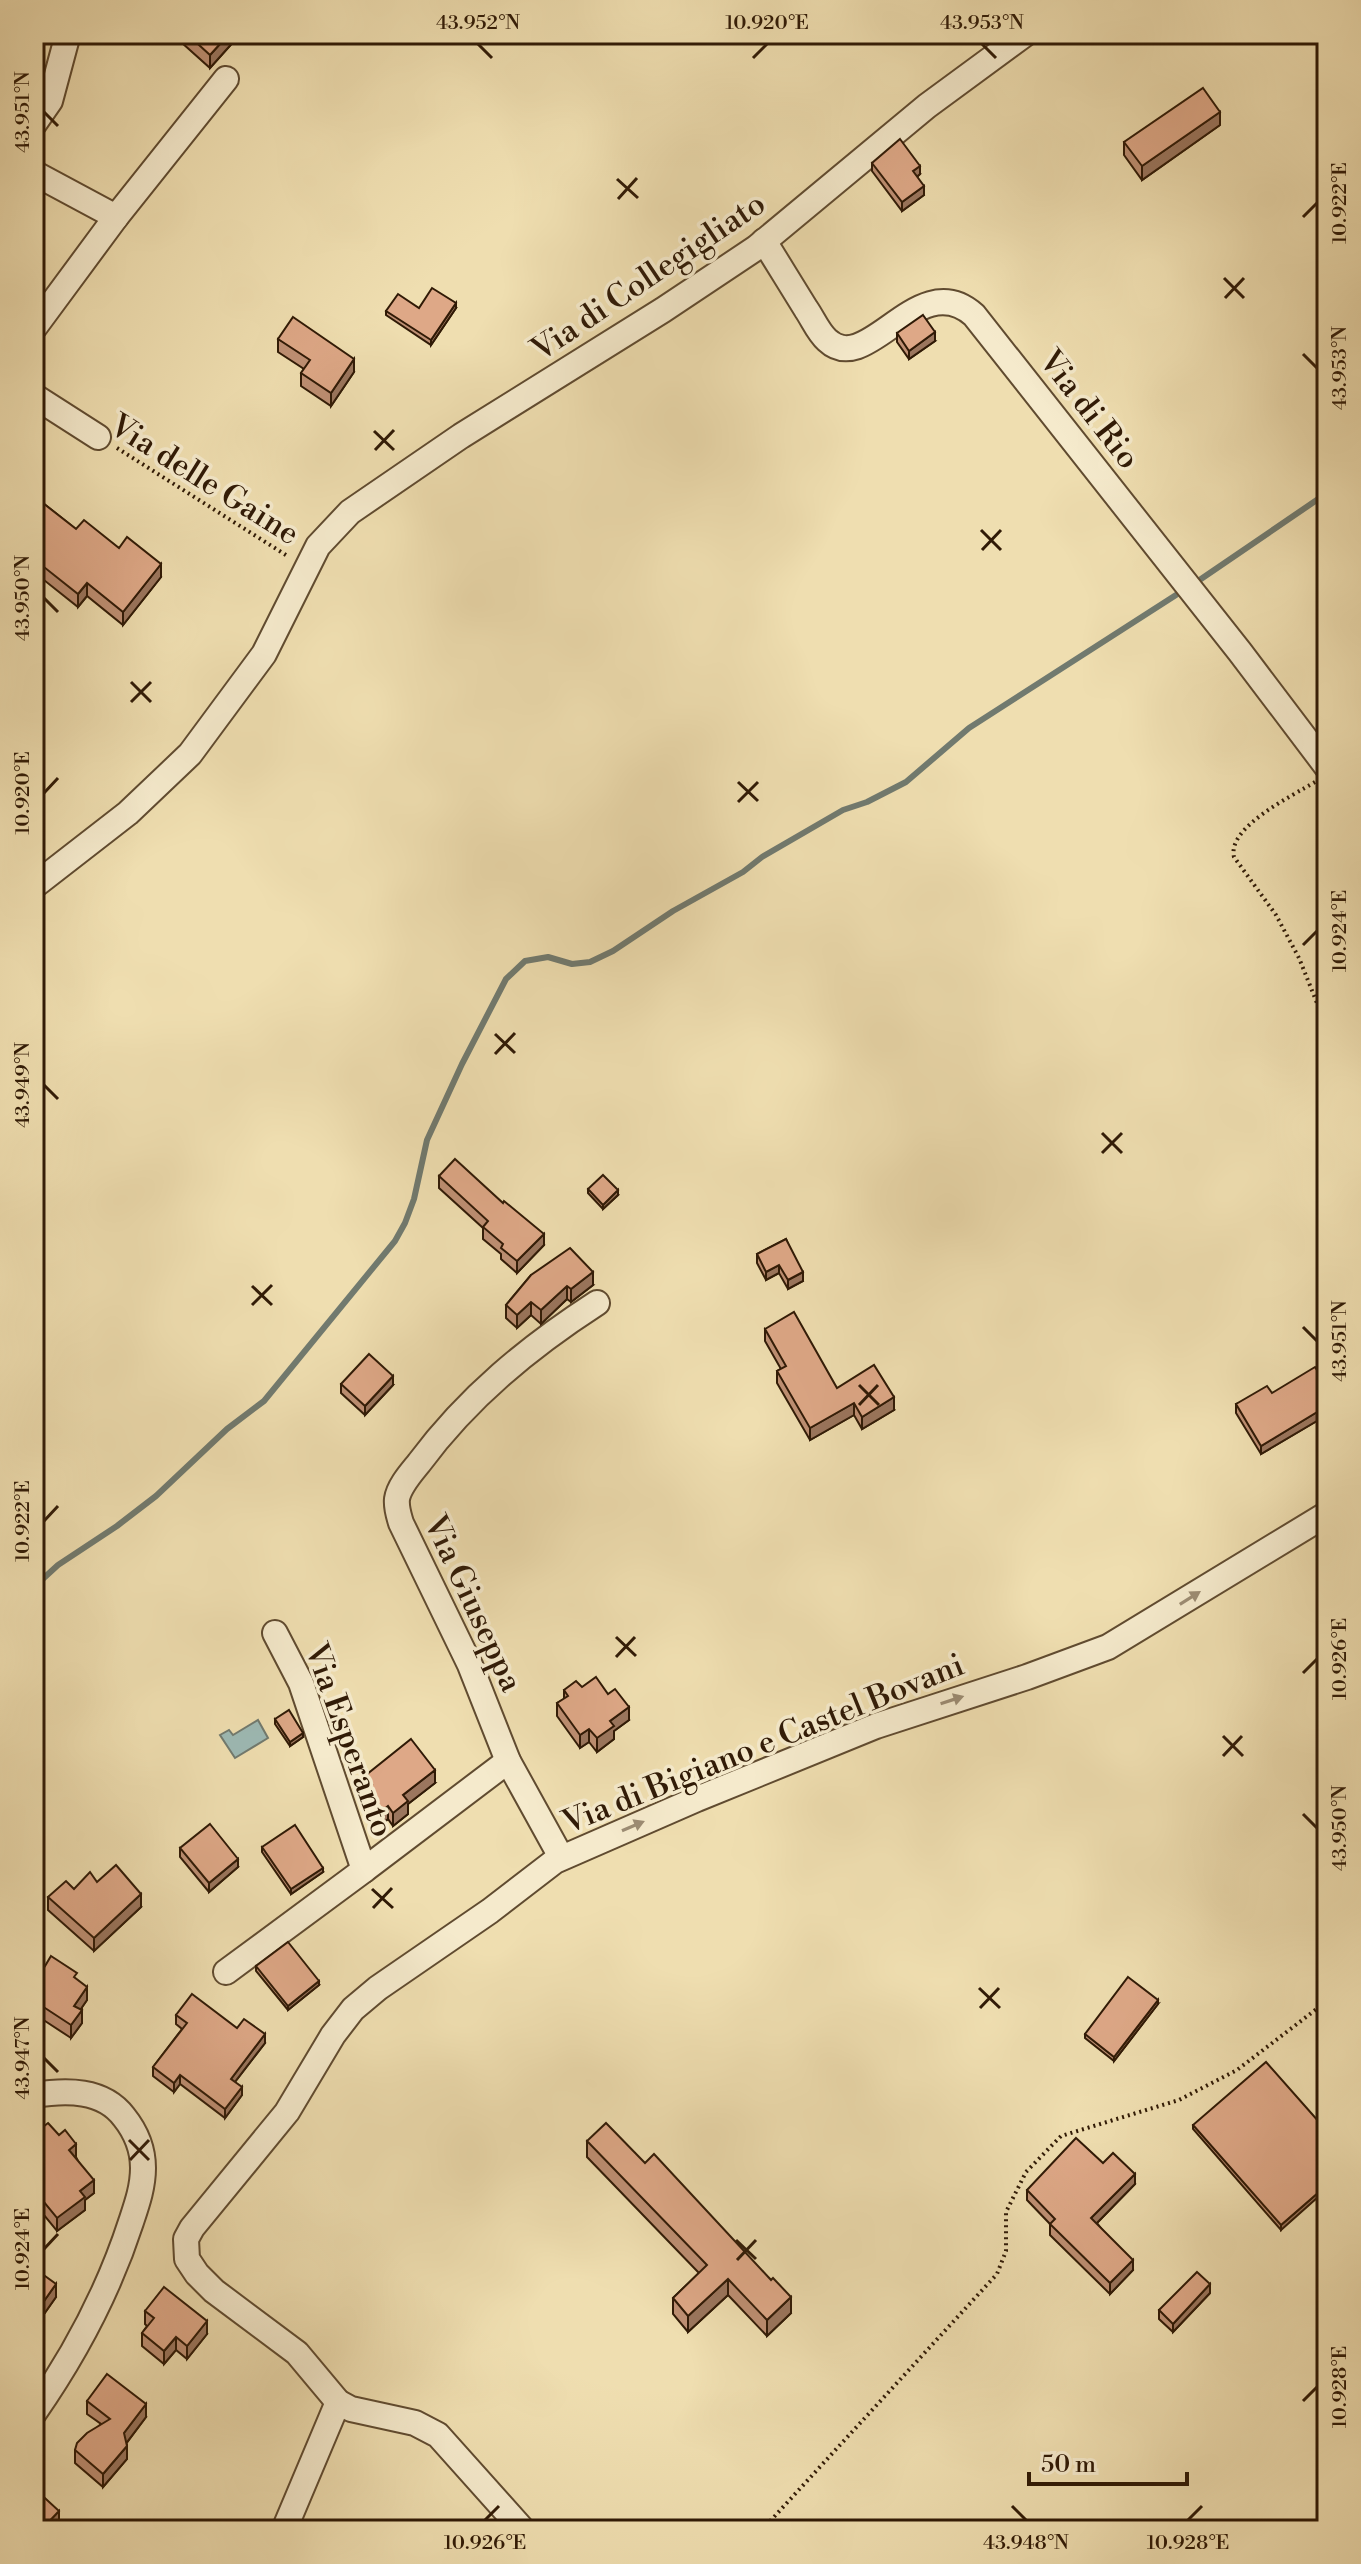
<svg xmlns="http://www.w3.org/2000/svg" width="1361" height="2564" font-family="'Libre Bodoni',serif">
<rect width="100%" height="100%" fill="#efdeb0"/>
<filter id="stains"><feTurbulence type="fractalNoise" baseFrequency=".0025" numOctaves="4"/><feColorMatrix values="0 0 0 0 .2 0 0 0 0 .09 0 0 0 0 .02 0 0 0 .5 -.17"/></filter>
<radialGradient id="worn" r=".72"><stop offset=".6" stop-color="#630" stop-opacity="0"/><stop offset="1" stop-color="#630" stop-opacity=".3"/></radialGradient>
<polygon fill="#9dbab5" stroke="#717a6f" stroke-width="2" points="258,1720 268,1738 235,1758 220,1735 229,1730 233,1735"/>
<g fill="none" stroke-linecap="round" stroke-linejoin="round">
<g stroke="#717a6f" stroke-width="6">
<polyline points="1201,579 1327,493"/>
<polyline points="34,1587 58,1565 117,1526 156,1496 227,1429 264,1401 395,1241 405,1223 414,1199 427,1140 462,1064 506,979 525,961 548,957 572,964 590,962 613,951 673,911 743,872 762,857 843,810 867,802 906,782 969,728 1176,595"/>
</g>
<g stroke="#604b30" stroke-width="28">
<g id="minor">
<polyline points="34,124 50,101 68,34"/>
<polyline points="34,173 116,217"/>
<path d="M764,241C778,264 792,286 806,309C813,319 818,332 827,340C868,379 918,265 974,315L1240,652L1327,767"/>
<polyline points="34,328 116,217 226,79"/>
<polyline points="34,396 98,437"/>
<polyline points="34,886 128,813 190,754 264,654 318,546 350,512 461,436 663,310 756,248 927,106 1025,34"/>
<polyline points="275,1633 301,1683 364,1870 508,1761"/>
<path d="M561,1857L508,1761L470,1665L401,1523C399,1516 396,1508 397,1499C399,1486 411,1473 419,1463C468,1397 529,1347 597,1303"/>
<polyline points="226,1972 364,1870"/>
<path d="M34,2095C66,2090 103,2089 124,2117C136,2132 143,2149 143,2168C143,2187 137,2204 131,2222C109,2290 75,2354 34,2413"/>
<polyline points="284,2530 338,2402"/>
<polyline points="523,2530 438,2435 415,2423 351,2409 338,2402 297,2353 214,2291 197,2274 187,2259 186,2239 192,2228 287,2112 333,2035 353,2009 378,1988 490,1911 555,1861 697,1799 876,1726 1027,1677 1108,1647 1327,1514"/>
</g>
</g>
<g stroke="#301a06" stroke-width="4" stroke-dasharray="2 4" stroke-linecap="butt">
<polyline points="117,448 289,557"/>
<path d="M1315,782C1292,796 1227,827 1234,857L1276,915L1299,958L1327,1028"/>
<polyline points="762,2530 997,2274 1006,2251 1006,2212 1026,2172 1061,2136 1179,2100 1237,2070 1327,2001"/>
</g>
<use href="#minor" stroke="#f5eacc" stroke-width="24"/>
</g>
<g fill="#bf9074" stroke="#301a06" stroke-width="2">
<polygon points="172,34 235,34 235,40 210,68"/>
<polygon points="1220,125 1142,180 1124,155 1124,142"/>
<polygon points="872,163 920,174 917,177 924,195 902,211 872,171"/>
<polygon points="419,308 456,308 431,345 386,315 386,311"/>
<polygon points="897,333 935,341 909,359 897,342"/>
<polygon points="278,339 354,372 331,406 301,386 301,373 304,369 278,352"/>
<polygon points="34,496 76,529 119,548 161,577 123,625 87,596 78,607 44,580 36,589 34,588"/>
<polygon points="439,1176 544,1245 517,1273 501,1259 501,1254 483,1239 483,1228 439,1188"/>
<polygon points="588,1189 618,1195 603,1209 588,1193"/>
<polygon points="786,1239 803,1281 788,1289 779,1273 766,1280 757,1263 757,1254"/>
<polygon points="1327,1257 1327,1279 1321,1269 1321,1260"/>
<polygon points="531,1275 593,1285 571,1302 567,1299 541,1324 531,1315 517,1328 506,1318 506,1305"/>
<polygon points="1327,1283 1327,1303 1322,1294 1322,1286"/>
<polygon points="765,1329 837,1388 894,1410 862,1429 854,1415 810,1440 777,1383 777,1371 781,1369 765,1341"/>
<polygon points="341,1384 393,1385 365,1415 341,1393"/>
<polygon points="1327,1386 1327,1415 1261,1454 1236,1413 1236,1404 1272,1393"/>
<polygon points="582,1687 629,1720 614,1731 614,1739 597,1752 589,1742 580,1748 557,1716 557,1703 564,1699 564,1690"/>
<polygon points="275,1719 303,1737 290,1746 275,1724"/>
<polygon points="366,1775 435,1783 408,1804 408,1814 393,1826 388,1819 382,1824 365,1802"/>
<polygon points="262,1847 323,1872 291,1894 262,1852"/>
<polygon points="180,1848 238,1867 209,1892 180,1857"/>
<polygon points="74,1889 141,1907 94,1951 48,1910 48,1897"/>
<polygon points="34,1959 45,1966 77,1980 87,2000 80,2010 82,2023 71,2038 42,2019 34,2029"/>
<polygon points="256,1966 319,1985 288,2010 256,1971"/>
<polygon points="1158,2004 1114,2061 1085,2038 1085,2034"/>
<polygon points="176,2015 237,2028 265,2043 235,2082 242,2095 225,2118 180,2084 174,2092 153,2076 153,2067 182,2029 176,2024"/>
<polygon points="1193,2125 1327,2131 1281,2230 1193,2129"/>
<polygon points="34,2134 76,2157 94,2193 85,2200 85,2210 57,2231 34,2203"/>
<polygon points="587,2141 645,2163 771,2280 791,2313 767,2336 728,2295 688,2332 673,2314 673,2298 699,2273 587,2157"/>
<polygon points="1103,2163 1135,2184 1097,2223 1133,2270 1110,2294 1050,2235 1050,2224 1027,2200 1027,2190"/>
<polygon points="34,2268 56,2297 37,2324 34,2321"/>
<polygon points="1210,2293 1173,2332 1159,2319 1159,2310"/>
<polygon points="145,2311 207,2334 187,2359 176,2350 164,2364 142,2346 142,2333 147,2326 145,2324"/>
<polygon points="87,2401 146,2417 126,2444 127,2459 103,2487 75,2463 75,2450 101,2424 87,2414"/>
</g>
<g fill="#9b765e" stroke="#301a06" stroke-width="2">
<polygon points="229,34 235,34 235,40 210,68 210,55"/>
<polygon points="1220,112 1220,125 1142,180 1142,166"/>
<polygon points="920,166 920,174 913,180 913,171"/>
<polygon points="924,186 924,195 902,211 902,202"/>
<polygon points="456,303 456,308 431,345 431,340"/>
<polygon points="935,332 935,341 909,359 909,351"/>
<polygon points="354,359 354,372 331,406 331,393"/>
<polygon points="161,564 161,577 123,625 123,612"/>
<polygon points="44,567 44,580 36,589 36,576"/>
<polygon points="87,583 87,596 78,607 78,594"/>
<polygon points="618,1190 618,1195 603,1209 603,1205"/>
<polygon points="544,1234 544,1245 517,1273 517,1261"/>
<polygon points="779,1265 779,1273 766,1280 766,1272"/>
<polygon points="593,1272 593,1285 571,1302 571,1289"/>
<polygon points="803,1272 803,1281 788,1289 788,1280"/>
<polygon points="567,1286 567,1299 541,1324 541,1310"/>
<polygon points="531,1302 531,1315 517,1328 517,1315"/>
<polygon points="393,1376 393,1385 365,1415 365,1406"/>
<polygon points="894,1397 894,1410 862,1429 862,1417"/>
<polygon points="854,1403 854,1415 810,1440 810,1428"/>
<polygon points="1327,1406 1327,1415 1261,1454 1261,1446"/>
<polygon points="629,1707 629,1720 614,1731 614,1739 597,1752 597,1738 610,1721"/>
<polygon points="589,1729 589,1742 580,1748 580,1735"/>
<polygon points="303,1733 303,1737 290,1746 290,1742"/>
<polygon points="435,1770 435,1783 408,1804 408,1814 393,1826 393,1813 403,1795"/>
<polygon points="388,1806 388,1819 382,1824 382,1811"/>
<polygon points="238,1859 238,1867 209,1892 209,1883"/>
<polygon points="323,1868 323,1872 291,1894 291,1889"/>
<polygon points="141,1894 141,1907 94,1951 94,1938"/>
<polygon points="319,1981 319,1985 288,2010 288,2006"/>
<polygon points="87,1987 87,2000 74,2019 74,2006"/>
<polygon points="1158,2000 1158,2004 1114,2061 1114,2057"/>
<polygon points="42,2006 42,2019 35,2030 35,2017"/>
<polygon points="82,2010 82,2023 71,2038 71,2025"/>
<polygon points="265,2034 265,2043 231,2087 231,2079"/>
<polygon points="180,2075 180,2084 174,2092 174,2083"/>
<polygon points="242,2087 242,2095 225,2118 225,2109"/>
<polygon points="76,2144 76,2157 69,2163 69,2150"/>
<polygon points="1135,2174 1135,2184 1091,2229 1091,2218"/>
<polygon points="94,2180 94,2193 85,2200 85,2210 57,2231 57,2218 80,2191"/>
<polygon points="1327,2185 1327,2189 1281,2230 1281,2225"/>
<polygon points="1133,2260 1133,2270 1110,2294 1110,2283"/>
<polygon points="728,2279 728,2295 688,2332 688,2316"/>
<polygon points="56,2284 56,2297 37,2324 37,2311"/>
<polygon points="1210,2284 1210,2293 1173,2332 1173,2324"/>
<polygon points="791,2297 791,2313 767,2336 767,2320"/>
<polygon points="207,2321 207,2334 187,2359 187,2346"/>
<polygon points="176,2337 176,2350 164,2364 164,2351"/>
<polygon points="146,2404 146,2417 124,2446 124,2433"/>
<polygon points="127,2446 127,2459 103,2487 103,2474"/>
<polygon points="59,2511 59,2524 53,2530 41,2530"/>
</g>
<g fill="#dea887" stroke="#301a06" stroke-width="2">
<polygon points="187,34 229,34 210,55"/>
<polygon points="1203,88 1220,112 1142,166 1124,142"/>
<polygon points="900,139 920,166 913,171 924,186 902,202 872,163"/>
<polygon points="432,288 456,303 431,340 386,311 398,294 419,308"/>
<polygon points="923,315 935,332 909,351 897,333"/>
<polygon points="293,317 354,359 331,393 301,373 310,360 278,339"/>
<polygon points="34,496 76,529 84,520 119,548 127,537 161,564 123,612 87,583 78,594 44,567 36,576 34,575"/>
<polygon points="455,1159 503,1203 504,1201 544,1234 517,1261 501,1248 503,1244 483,1227 488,1221 439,1176"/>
<polygon points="603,1175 618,1190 603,1205 588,1189"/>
<polygon points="786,1239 803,1272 788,1280 779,1265 766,1272 757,1254"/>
<polygon points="570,1248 593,1272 571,1289 567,1286 541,1310 531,1302 517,1315 506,1305 531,1275"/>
<polygon points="1327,1257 1327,1270 1321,1260"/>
<polygon points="1327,1283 1327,1294 1322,1286"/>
<polygon points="794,1312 837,1388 874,1365 894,1397 862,1417 854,1403 810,1428 777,1371 786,1366 765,1329"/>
<polygon points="369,1354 393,1376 365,1406 341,1384"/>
<polygon points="1315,1367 1327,1386 1327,1406 1261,1446 1236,1404 1267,1386 1272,1393"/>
<polygon points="596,1677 608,1694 615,1689 629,1707 610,1721 614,1726 597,1738 589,1729 580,1735 557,1703 568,1696 564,1690 576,1681 582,1687"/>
<polygon points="289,1710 303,1733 290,1742 275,1719"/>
<polygon points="411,1739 435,1770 403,1795 408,1801 393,1813 388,1806 382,1811 365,1789 372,1784 366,1775"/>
<polygon points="210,1824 238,1859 209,1883 180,1848"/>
<polygon points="295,1825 323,1868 291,1889 262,1847"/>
<polygon points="116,1865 141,1894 94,1938 48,1897 66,1881 74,1889 90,1872 97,1882"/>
<polygon points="288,1942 319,1981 288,2006 256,1966"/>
<polygon points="51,1956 77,1973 74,1977 87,1987 74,2006 82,2010 71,2025 42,2006 34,2016 34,1959 45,1966"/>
<polygon points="1128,1977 1158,2000 1114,2057 1085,2034"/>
<polygon points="192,1994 237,2028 244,2019 265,2034 231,2079 242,2087 225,2109 180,2075 174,2083 153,2067 187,2023 176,2015"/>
<polygon points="1266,2062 1327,2131 1327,2185 1281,2225 1193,2125"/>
<polygon points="48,2123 59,2135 65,2130 76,2144 69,2150 94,2180 80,2191 85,2197 57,2218 34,2190 34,2134"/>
<polygon points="606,2123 645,2163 654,2154 771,2280 773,2278 791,2297 767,2320 728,2279 688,2316 673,2298 707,2265 587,2141"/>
<polygon points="1076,2138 1103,2163 1113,2153 1135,2174 1091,2218 1133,2260 1110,2283 1050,2224 1055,2219 1027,2190"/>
<polygon points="34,2268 56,2284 37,2311 34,2308"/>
<polygon points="1197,2272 1210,2284 1173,2324 1159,2310"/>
<polygon points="164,2287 207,2321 187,2346 176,2337 164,2351 142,2333 154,2318 145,2311"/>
<polygon points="107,2374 146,2404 124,2433 127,2446 103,2474 75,2450 77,2443 87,2433 110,2419 87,2401"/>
<polygon points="34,2488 59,2511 41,2530 34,2530"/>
</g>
<defs><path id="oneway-solid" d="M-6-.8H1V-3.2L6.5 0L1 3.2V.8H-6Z" transform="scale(2)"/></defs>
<g fill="#9c8c73">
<use href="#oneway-solid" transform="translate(1190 1598) rotate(-32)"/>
<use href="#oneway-solid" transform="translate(952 1700) rotate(-18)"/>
<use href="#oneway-solid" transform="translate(633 1826) rotate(-23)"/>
</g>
<path fill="none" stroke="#301a06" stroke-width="3" d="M478,44L492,58M982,44L996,58M753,58L767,44M44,112L58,126M617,179L638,198M618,199L637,178M1303,217L1317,203M1224,278L1244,298M1225,298L1244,278M1303,354L1317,368M374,431L394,450M375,450L394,430M981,530L1001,550M982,550L1001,530M44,598L58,612M131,682L151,702M131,702L151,682M738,782L758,801M44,793L58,778M738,802L758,782M1303,945L1317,931M495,1034L515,1053M495,1054L515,1033M44,1085L58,1099M1102,1133L1122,1153M1102,1153L1122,1133M252,1286L272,1305M252,1305L272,1285M1303,1327L1317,1341M859,1385L879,1405M859,1405L878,1385M44,1521L58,1506M616,1637L636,1656M616,1657L635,1637M1303,1673L1317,1659M1223,1736L1243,1756M1223,1756L1242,1736M1303,1814L1317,1828M372,1889L393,1908M373,1908L392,1888M979,1988L1000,2008M980,2008L999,1988M44,2058L58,2072M129,2140L149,2160M130,2160L149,2140M736,2240L756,2259M44,2249L58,2234M737,2260L756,2240M1303,2401L1317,2387M1012,2506L1026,2520M485,2520L499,2506M1188,2520L1202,2506"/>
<g text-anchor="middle" stroke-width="7" stroke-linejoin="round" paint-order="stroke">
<g font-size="32" fill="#301a06" stroke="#f5eacc">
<text transform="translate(648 276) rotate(-34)" y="11">Via di Collegigliato</text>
<text transform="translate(1090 409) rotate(52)" y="11">Via di Rio</text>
<text transform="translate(205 479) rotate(32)" y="11">Via delle Gaine</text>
<text transform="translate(474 1603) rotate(65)" y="11">Via Giuseppa</text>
<text transform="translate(350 1740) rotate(70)" y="11">Via Esperanto</text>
<text transform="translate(763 1743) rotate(-22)" y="11">Via di Bigiano e Castel Bovani</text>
</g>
</g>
<rect width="1361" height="2564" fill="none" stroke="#efdeb0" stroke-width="88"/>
<path d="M1029 2472v12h158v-12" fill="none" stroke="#301a06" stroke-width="4"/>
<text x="1041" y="2472" font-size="24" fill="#301a06" stroke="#f5eacc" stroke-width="6" paint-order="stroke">50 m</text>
<rect x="44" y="44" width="1273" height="2476" fill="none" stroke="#301a06" stroke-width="3"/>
<g font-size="20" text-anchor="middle" fill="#301a06">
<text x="478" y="29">43.952°N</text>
<text x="767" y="29">10.920°E</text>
<text x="982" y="29">43.953°N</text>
<text transform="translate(22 112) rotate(-90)" y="7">43.951°N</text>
<text transform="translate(1339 203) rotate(-90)" y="7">10.922°E</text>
<text transform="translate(1339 368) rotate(-90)" y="7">43.953°N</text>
<text transform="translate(22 598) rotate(-90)" y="7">43.950°N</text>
<text transform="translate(22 793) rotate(-90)" y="7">10.920°E</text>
<text transform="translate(1339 931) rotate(-90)" y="7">10.924°E</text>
<text transform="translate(22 1085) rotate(-90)" y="7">43.949°N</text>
<text transform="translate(1339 1341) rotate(-90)" y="7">43.951°N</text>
<text transform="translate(22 1521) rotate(-90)" y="7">10.922°E</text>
<text transform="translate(1339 1659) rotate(-90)" y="7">10.926°E</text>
<text transform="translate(1339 1828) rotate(-90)" y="7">43.950°N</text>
<text transform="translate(22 2058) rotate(-90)" y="7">43.947°N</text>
<text transform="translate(22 2249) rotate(-90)" y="7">10.924°E</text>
<text transform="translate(1339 2387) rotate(-90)" y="7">10.928°E</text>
<text x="485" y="2549">10.926°E</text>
<text x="1026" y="2549">43.948°N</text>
<text x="1188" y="2549">10.928°E</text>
</g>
<rect width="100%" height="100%" filter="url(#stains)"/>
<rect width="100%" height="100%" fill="url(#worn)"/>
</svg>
